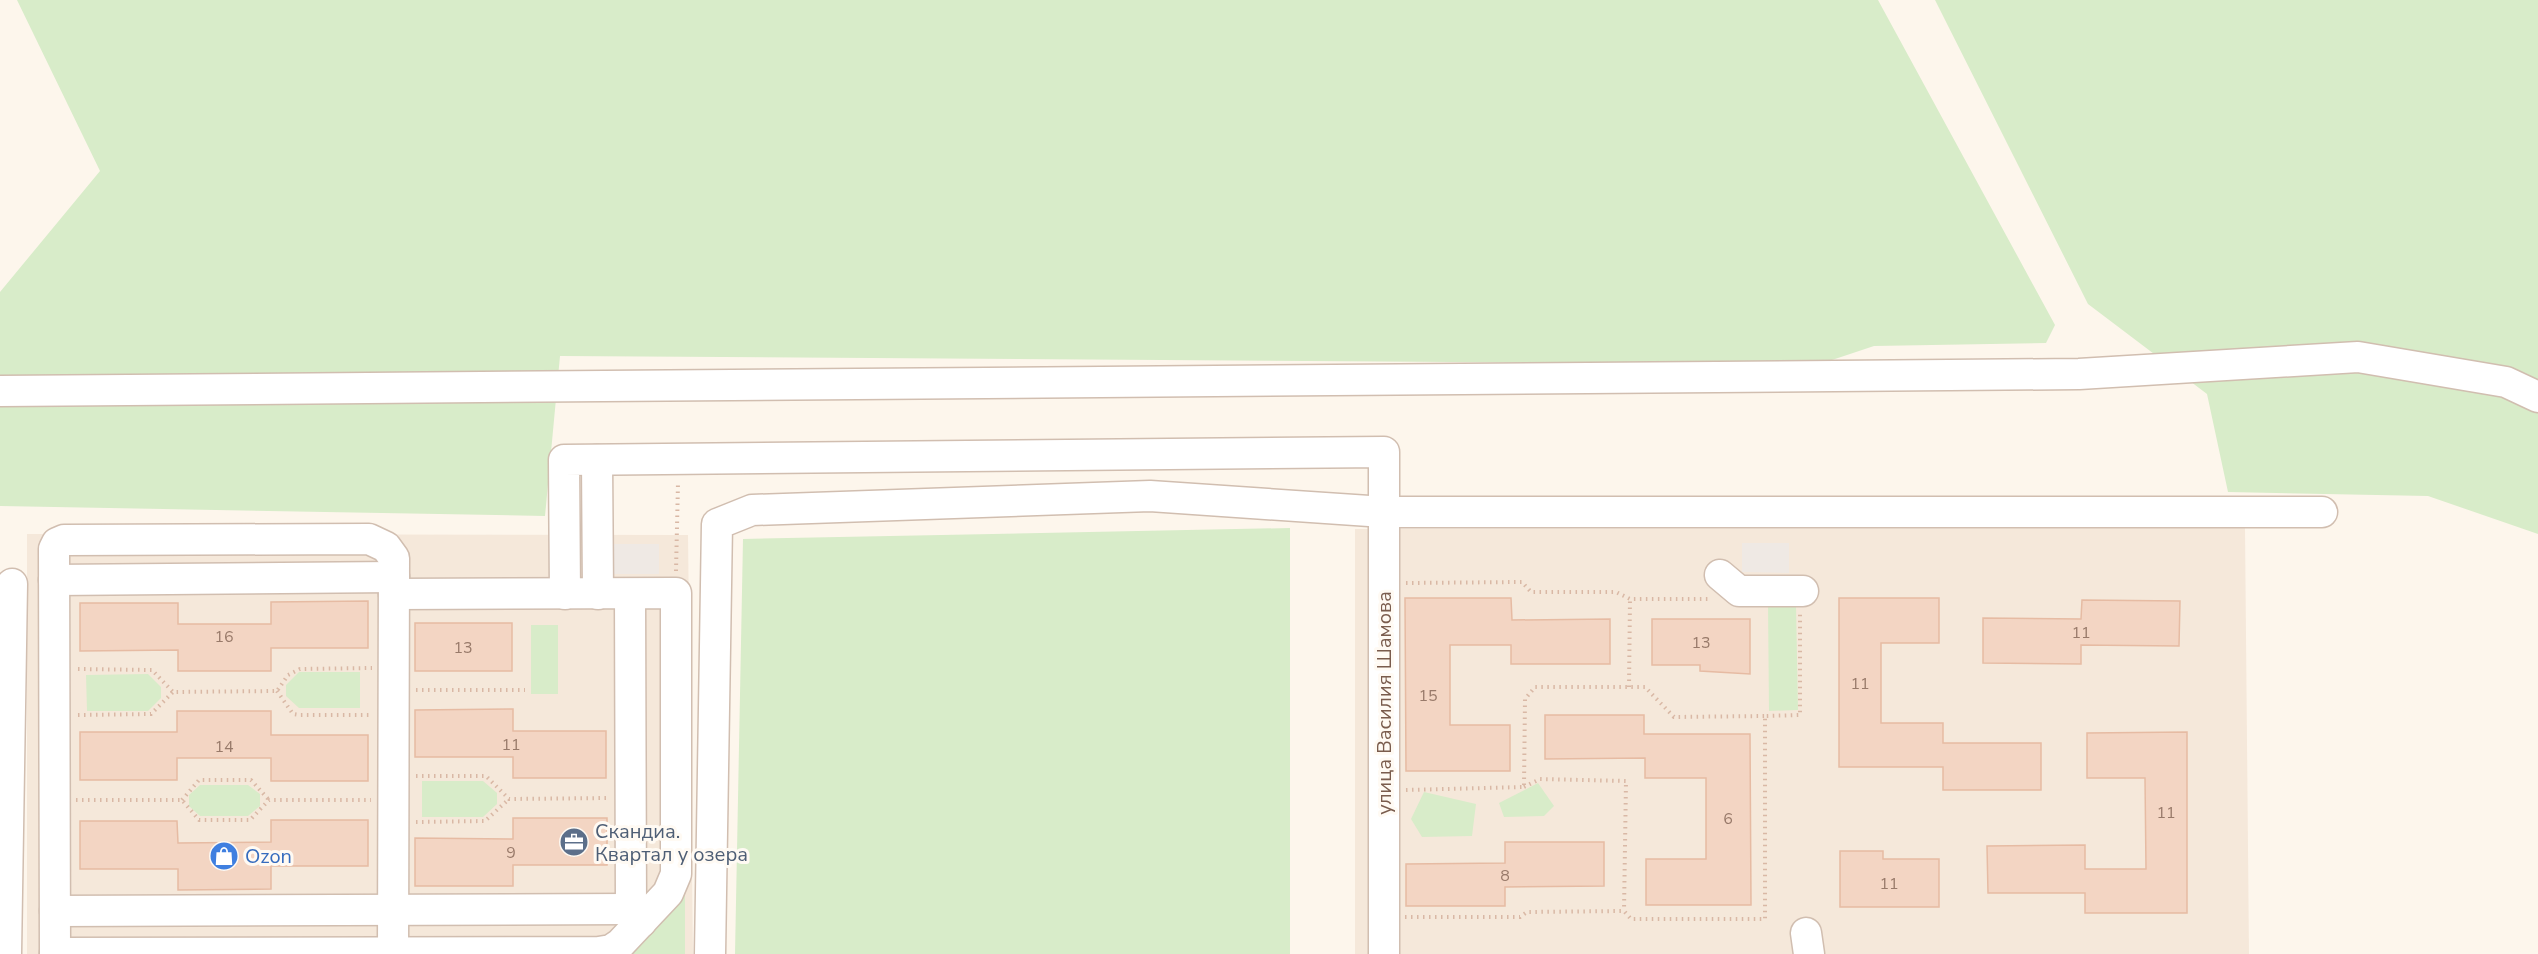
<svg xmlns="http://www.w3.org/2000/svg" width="2538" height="954" font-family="'Nunito Sans',sans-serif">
<rect width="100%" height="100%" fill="#fdf6ec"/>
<g fill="#f5e8da">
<polygon points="2245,528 2249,954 1355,954 1355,529"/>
<polygon points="27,534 688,535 693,954 27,954"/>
</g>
<g fill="#efe9e4">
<polygon points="1742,543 1789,543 1789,573 1742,572"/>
<rect x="612" y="544" width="47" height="30"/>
</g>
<g fill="#d8ecc9">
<polygon points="17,0 1878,0 2055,325 2046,343 1874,346 1826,362 1620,363 560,356 545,516 0,506 0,292 100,171"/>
<polygon points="1935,0 2538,0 2538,534 2428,496 2228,492 2207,394 2088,304"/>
<polygon points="1290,528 1290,954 735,954 743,539"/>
<polygon points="1768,605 1796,605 1798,710 1769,711"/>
<rect x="531" y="625" width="27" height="69"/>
<polygon points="299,672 360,672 360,708 299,708 286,696 286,685"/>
<polygon points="148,674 161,687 161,698 148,711 87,711 86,675"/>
<polygon points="422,781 483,781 497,793 497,804 483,817 422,817"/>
<polygon points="1538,783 1554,806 1544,816 1504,817 1499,803"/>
<polygon points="200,785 248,785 260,794 260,806 248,816 200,816 189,806 189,795"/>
<polygon points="1424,792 1476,804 1472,836 1422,837 1411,819"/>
<polygon points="685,888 685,954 626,954"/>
</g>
<g fill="#f3d5c3" stroke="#e6bba3" stroke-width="1.5">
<polygon points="1405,598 1511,598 1512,620 1610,619 1610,664 1511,664 1511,645 1450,645 1450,725 1510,725 1510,771 1406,771"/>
<polygon points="1839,598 1939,598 1939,643 1881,643 1881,723 1943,723 1943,743 2041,743 2041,790 1943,790 1943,767 1839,767"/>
<polygon points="2082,600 2180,601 2179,646 2081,645 2081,664 1983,663 1983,618 2081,619"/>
<polygon points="368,601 368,648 271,648 271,671 178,671 178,650 80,651 80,603 178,603 178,624 271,624 271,602"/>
<polygon points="1652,619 1750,619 1750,674 1700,671 1700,665 1652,665"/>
<rect x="415" y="623" width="97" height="48"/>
<polygon points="513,709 513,731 606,731 606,778 513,778 513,757 415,757 415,710"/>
<polygon points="177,711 271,711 271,735 368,735 368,781 271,781 271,758 177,758 177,780 80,780 80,732 177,732"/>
<polygon points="1545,715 1644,715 1644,734 1750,734 1751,905 1646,905 1646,859 1706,859 1706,778 1645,778 1645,758 1545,759"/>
<polygon points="2187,732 2187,913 2085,913 2085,893 1988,893 1987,846 2085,845 2085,869 2146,869 2145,778 2087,778 2087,733"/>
<polygon points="513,818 607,818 607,865 513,865 513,886 415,886 415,838 513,839"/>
<polygon points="271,820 368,820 368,866 271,866 271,889 178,890 178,869 80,869 80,821 177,821 178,843 271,842"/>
<polygon points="1505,842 1604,842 1604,886 1505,887 1505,906 1406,906 1406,864 1505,863"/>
<polygon points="1840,851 1883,851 1883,859 1939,859 1939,907 1840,907"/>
</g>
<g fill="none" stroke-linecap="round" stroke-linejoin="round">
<g stroke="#d1beb0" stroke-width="33">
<g id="minor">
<polyline points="0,391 2079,374 2358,357 2506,382 2538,397"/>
<polyline points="597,460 598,594"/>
<polyline points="1720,575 1739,591 1803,591"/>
<polyline points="54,580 394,577"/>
<polyline points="565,594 564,460 1384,452 1384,954"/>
<polyline points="630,594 631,909 641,922"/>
<polyline points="55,911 631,909"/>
<polyline points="1806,933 1809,954"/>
<polyline points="55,953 599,952 611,950 620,944 668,893 676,874 676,593 394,594"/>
<polyline points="6,954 12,584"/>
<polyline points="55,954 54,549 57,543 64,540 369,539 386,547 394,558 393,954"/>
<polyline points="710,954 717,524 752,510 1150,496 1384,512 2322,512"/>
</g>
</g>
<g stroke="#d9b8a5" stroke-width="4" stroke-dasharray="1.5 4.5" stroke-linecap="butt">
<polyline points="676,571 678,483"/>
<polyline points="1406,583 1522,582 1531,592 1616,592 1630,599 1711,599"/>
<polyline points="78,669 152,670 173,692 277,691 288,675 300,669 372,668"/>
<polyline points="1629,687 1630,599"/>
<polyline points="416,690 525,690"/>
<polyline points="277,691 293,714 299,715 372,715"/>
<polyline points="78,715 151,714 173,692"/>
<polyline points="416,776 486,776 509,799 609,798"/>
<polyline points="1524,787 1540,779 1626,781 1624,911"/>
<polyline points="1406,790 1524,787 1525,699 1535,687 1645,687 1674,717 1765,716"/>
<polyline points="76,800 182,800 199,820 250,820 269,800 371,800"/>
<polyline points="182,800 199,780 251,780 269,800"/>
<polyline points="416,822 485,821 509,799"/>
<polyline points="1405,917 1520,917 1527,912 1624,911 1631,919 1765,919 1765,716 1800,715 1800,614"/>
</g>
<use href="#minor" stroke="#fff" stroke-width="30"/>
</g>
<defs>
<g id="office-disc" transform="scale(1.5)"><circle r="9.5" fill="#5c6f8a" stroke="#fffaf3"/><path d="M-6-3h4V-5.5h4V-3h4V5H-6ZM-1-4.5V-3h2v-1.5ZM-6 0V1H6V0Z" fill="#fff"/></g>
<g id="shop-disc" transform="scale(1.5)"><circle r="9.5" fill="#3f7fe0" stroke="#fffaf3"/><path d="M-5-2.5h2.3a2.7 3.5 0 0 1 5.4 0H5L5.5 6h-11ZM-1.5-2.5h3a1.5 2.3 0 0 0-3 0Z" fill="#fff"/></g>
</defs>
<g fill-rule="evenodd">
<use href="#office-disc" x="574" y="842"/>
<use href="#shop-disc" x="224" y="856"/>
</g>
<g text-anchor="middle" stroke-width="6" stroke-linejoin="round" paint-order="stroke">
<g font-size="16" fill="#987a6a">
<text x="2081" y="638">11</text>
<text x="224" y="642">16</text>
<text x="1701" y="648">13</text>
<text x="463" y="653">13</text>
<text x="1860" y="689">11</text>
<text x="1428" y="701">15</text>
<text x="511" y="750">11</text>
<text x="224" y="752">14</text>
<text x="2166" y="818">11</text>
<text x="1728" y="824">6</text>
<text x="511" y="858">9</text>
<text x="1505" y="881">8</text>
<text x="1889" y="889">11</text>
</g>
<g font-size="20" fill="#7a5c4d" stroke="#fffaf3">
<text transform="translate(1384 703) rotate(-90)" y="7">улица Василия Шамова</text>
</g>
<g font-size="20" fill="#4e5e75" stroke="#fffaf3" text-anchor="start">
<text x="595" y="838">Скандиа.<tspan x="595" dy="23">Квартал у озера</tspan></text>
</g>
<g font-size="20" fill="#366cbe" stroke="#fffaf3" text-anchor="start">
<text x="245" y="863">Ozon</text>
</g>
</g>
</svg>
